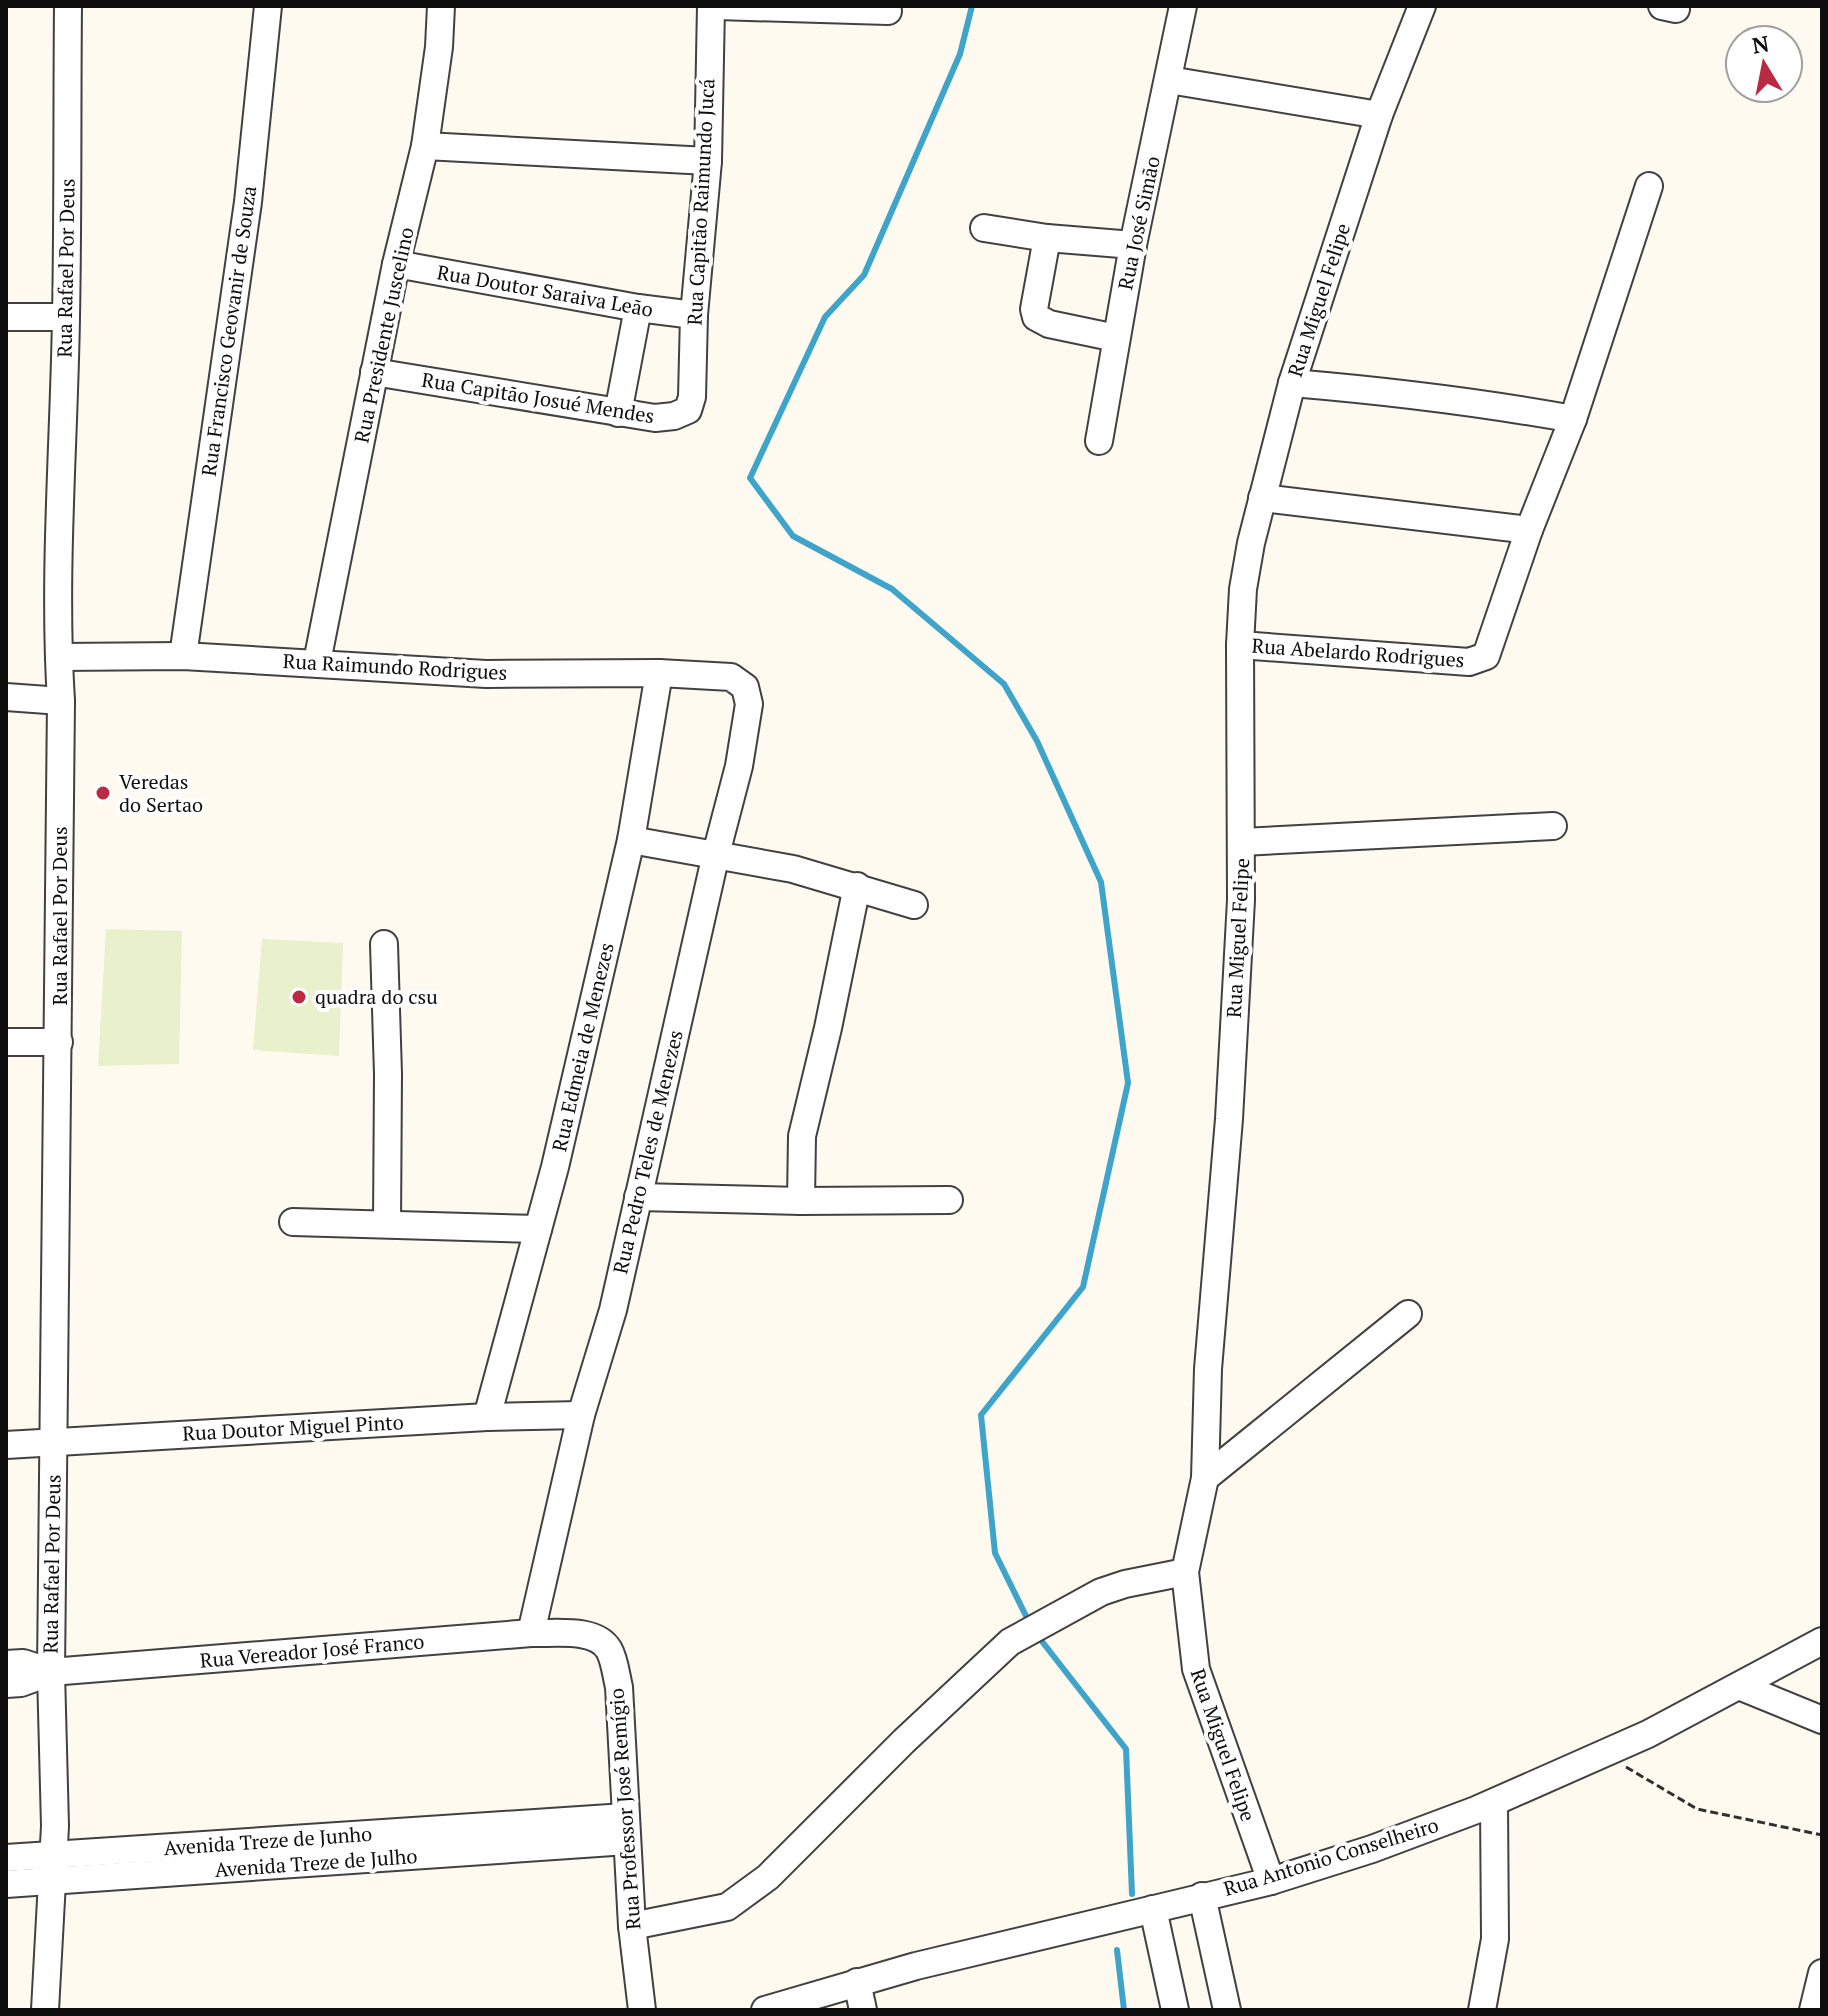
<svg xmlns="http://www.w3.org/2000/svg" width="1828" height="2016" font-family="'PT Serif',serif">
<rect width="100%" height="100%" fill="#fffaf0"/>
<g fill="#e8f0cc">
<polygon points="106,929 182,931 179,1064 98,1066"/>
<polygon points="262,939 343,943 339,1056 253,1050"/>
</g>
<g fill="none" stroke-linecap="round" stroke-linejoin="round">
<g stroke="#3fa4ca" stroke-width="6">
<polyline points="972,6 960,54 864,275 825,317 750,478 793,536 892,589 1004,684 1037,741 1101,882 1128,1083 1083,1287 981,1415 995,1553 1029,1622"/>
<polyline points="1037,1635 1126,1749 1132,1894"/>
<polyline points="1117,1950 1124,2010"/>
</g>
<g stroke="#414141" stroke-width="30">
<g id="minor">
<polyline points="717,6 888,11"/>
<polyline points="1662,6 1676,9"/>
<polyline points="1169,80 1379,115"/>
<polyline points="425,146 708,161"/>
<polyline points="984,228 1047,238 1133,245"/>
<polyline points="1047,238 1034,309 1036,317 1049,324 1116,338"/>
<polyline points="396,264 638,308 694,315"/>
<polyline points="6,317 66,317"/>
<polyline points="374,372 655,418 674,416 688,410 692,397 694,315 708,161 711,6"/>
<path d="M1292,383C1387,391 1479,402 1573,419"/>
<polyline points="618,413 638,308"/>
<polyline points="1099,441 1133,245 1183,6"/>
<polyline points="1262,498 1529,530"/>
<polyline points="1240,645 1469,662 1486,656 1529,530 1573,419 1649,186"/>
<polyline points="183,656 248,202 268,6"/>
<polyline points="59,657 183,656 486,674 659,673 731,677 745,687 749,704 739,766 716,854 613,1310 581,1415 531,1633"/>
<polyline points="317,662 396,264 425,146 439,47 441,6"/>
<polyline points="6,697 61,701"/>
<polyline points="631,840 793,869 914,905"/>
<polyline points="1242,842 1553,826"/>
<polyline points="384,944 388,1074 387,1224"/>
<polyline points="6,1042 59,1042"/>
<polyline points="638,1197 801,1201 949,1200"/>
<polyline points="801,1201 802,1136 828,1028 857,886"/>
<polyline points="293,1222 538,1229"/>
<polyline points="487,1417 555,1167 631,840 659,673"/>
<polyline points="6,1445 487,1417 581,1415"/>
<polyline points="1205,1478 1408,1314"/>
<polyline points="6,1664 23,1663 51,1672"/>
<path d="M6,1684L21,1683L51,1672L531,1633C554,1634 596,1627 609,1650C615,1661 616,1675 619,1687L632,1926L642,2010"/>
<polyline points="1739,1686 1822,1720"/>
<polyline points="6,1858 625,1817"/>
<polyline points="1271,1881 1196,1669 1185,1572 1205,1478 1208,1369 1229,1119 1241,900 1240,645 1243,589 1251,543 1292,383 1379,115 1422,6"/>
<polyline points="6,1884 627,1841"/>
<polyline points="1202,1896 1227,2010"/>
<polyline points="1153,1909 1175,2010"/>
<polyline points="632,1926 727,1907 768,1877 904,1741 1010,1642 1101,1592 1125,1584 1185,1572"/>
<polyline points="857,1982 863,2010"/>
<path d="M45,2010L55,1826L51,1672L61,701C53,574 64,445 66,317C68,214 67,110 68,6"/>
<polyline points="765,2010 916,1966 1271,1881 1372,1849 1476,1810 1648,1734 1822,1641"/>
<polyline points="1482,2010 1495,1939 1494,1803"/>
<polyline points="1813,2010 1822,1973"/>
</g>
</g>
<polyline stroke="#303030" stroke-width="3" stroke-dasharray="8 4" stroke-linecap="butt" points="1626,1767 1697,1809 1822,1835"/>
<use href="#minor" stroke="#fff" stroke-width="26"/>
</g>
<g fill="#bb2a43" stroke="#fff" stroke-width="3">
<circle cx="103" cy="793" r="8"/>
<circle cx="299" cy="997" r="8"/>
</g>
<g text-anchor="middle" stroke-width="8" stroke-linejoin="round" paint-order="stroke">
<g font-size="20" fill="#0e0e0e" stroke="#fff">
<text transform="translate(701 202) rotate(-87)" y="7">Rua Capitão Raimundo Jucá</text>
<text transform="translate(1139 223) rotate(-78)" y="7">Rua José Simão</text>
<text transform="translate(66 268) rotate(-89)" y="7">Rua Rafael Por Deus</text>
<text transform="translate(545 291) rotate(10)" y="7">Rua Doutor Saraiva Leão</text>
<text transform="translate(1319 300) rotate(-72)" y="7">Rua Miguel Felipe</text>
<text transform="translate(229 331) rotate(-82)" y="7">Rua Francisco Geovanir de Souza</text>
<text transform="translate(384 335) rotate(-78)" y="7">Rua Presidente Juscelino</text>
<text transform="translate(538 398) rotate(9)" y="7">Rua Capitão Josué Mendes</text>
<text transform="translate(1358 653) rotate(4)" y="7">Rua Abelardo Rodrigues</text>
<text transform="translate(395 667) rotate(3)" y="7">Rua Raimundo Rodrigues</text>
<text transform="translate(60 916) rotate(-90)" y="7">Rua Rafael Por Deus</text>
<text transform="translate(1238 938) rotate(-87)" y="7">Rua Miguel Felipe</text>
<text transform="translate(583 1047) rotate(-77)" y="7">Rua Edmeia de Menezes</text>
<text transform="translate(648 1152) rotate(-77)" y="7">Rua Pedro Teles de Menezes</text>
<text transform="translate(293 1428) rotate(-3)" y="7">Rua Doutor Miguel Pinto</text>
<text transform="translate(52 1564) rotate(-89)" y="7">Rua Rafael Por Deus</text>
<text transform="translate(312 1651) rotate(-5)" y="7">Rua Vereador José Franco</text>
<text transform="translate(1223 1745) rotate(71)" y="7">Rua Miguel Felipe</text>
<text transform="translate(625 1809) rotate(-94)" y="7">Rua Professor José Remígio</text>
<text transform="translate(268 1841) rotate(-4)" y="7">Avenida Treze de Junho</text>
<text transform="translate(1331 1857) rotate(-17)" y="7">Rua Antonio Conselheiro</text>
<text transform="translate(316 1863) rotate(-4)" y="7">Avenida Treze de Julho</text>
</g>
<g font-size="20" fill="#0e0e0e" stroke="#fff" text-anchor="start">
<text x="119" y="789">Veredas<tspan x="119" dy="23">do Sertao</tspan></text>
<text x="315" y="1004">quadra do csu</text>
</g>
</g>
<rect width="1828" height="2016" fill="none" stroke="#0e0e0e" stroke-width="16"/>
<g transform="translate(1764 64) rotate(350)"><circle r="38" fill="#ffffff" stroke="#9f9f9f" stroke-width="2"/>
<path d="M0-6L14 30L0 20L-14 30Z" fill="#bb2a43"/>
<text y="-12" font-size="22" font-weight="bold" text-anchor="middle" fill="#0e0e0e">N</text>
</g>
</svg>
